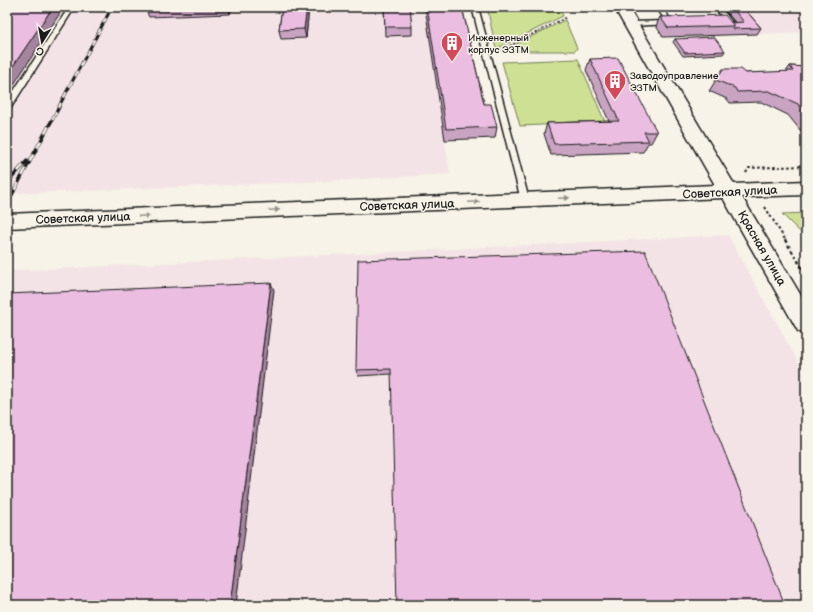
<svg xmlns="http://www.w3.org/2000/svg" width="813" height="612" font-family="'Balsamiq Sans',sans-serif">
<rect width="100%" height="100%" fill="#f7f3e8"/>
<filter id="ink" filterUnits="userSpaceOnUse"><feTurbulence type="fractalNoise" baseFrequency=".025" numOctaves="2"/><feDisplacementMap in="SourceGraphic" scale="8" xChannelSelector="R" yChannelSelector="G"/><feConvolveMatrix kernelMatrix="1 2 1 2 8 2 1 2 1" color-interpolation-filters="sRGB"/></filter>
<g filter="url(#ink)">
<g fill="#f3e3e6">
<polygon points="7,7 425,7 450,174 329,181 7,194"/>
<polygon points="734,7 806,7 806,32 757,34"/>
<polygon points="728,235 806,376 806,605 7,605 7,271"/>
</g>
<g fill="#cee094" stroke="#757e58">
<polygon points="487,7 559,7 563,16 496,49"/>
<polygon points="565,20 577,48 575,51 502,51"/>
<polygon points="578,59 605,122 520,126 502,62"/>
<polygon points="806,213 806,238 782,214"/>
</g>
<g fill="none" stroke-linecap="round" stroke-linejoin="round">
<g stroke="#1c1c1c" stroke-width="3">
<g id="service">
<polygon points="69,7 75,7 10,109 7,109 7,101"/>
<polygon points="472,7 478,7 529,200 525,203 521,200"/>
<polygon points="656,7 662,7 673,23 672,24 631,26 628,24 631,22 666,21"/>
<polygon points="714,7 720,7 733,23 733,25 729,25"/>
</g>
</g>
<g stroke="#1c1c1c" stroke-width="3">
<polygon id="secondary" points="614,7 628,7 734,184 806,181 806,195 742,197 806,304 806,334 798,331 723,198 7,228 7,214 715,185"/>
</g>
<polyline stroke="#1c1c1c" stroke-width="1.5" stroke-dasharray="2 2" stroke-linecap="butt" points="499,51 567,17"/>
<g stroke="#1c1c1c" stroke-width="2" stroke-dasharray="2.5 2.5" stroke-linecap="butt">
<polyline points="746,173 749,168 806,166"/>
<polyline points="765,207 786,241"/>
</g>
<polyline stroke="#1c1c1c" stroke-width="2.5" stroke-dasharray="3 3" stroke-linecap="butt" points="785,240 806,274"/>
<use href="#service" fill="#f7f3e8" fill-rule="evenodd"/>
<use href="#secondary" fill="#f7f3e8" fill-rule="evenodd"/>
<g stroke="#1c1c1c" stroke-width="3">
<polyline id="rail-far1" points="58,108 112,7"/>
</g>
<g stroke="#1c1c1c" stroke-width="3.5">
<g id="rail">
<polyline points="7,183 27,161"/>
<polyline points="7,204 59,107"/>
</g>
</g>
<use href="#rail-far1" stroke="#f7f3e8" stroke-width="2" stroke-dasharray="6" stroke-linecap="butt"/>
<use href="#rail" stroke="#f7f3e8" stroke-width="2.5" stroke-dasharray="8" stroke-linecap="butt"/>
</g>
<g fill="#c9a3c2" stroke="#1c1c1c">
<polygon points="145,7 232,7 230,14 149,17 145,8"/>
<polygon points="282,7 309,7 306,38 281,39 279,30"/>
<polygon points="384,7 412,27 412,35 385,36"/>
<polygon points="425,7 464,7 464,11 463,11 484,104 497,127 495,138 445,140"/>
<polygon points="722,7 743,7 761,28 757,34 663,37 656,26 660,17 735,22"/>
<polygon points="675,39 725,51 723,54 683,56 673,42"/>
<polygon points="590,59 657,132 651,143 648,143 643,152 551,155 544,134 547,123 609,121 586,70"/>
<polygon points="790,66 806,67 806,135 804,135 788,115 761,102 730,103 727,99 709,91 723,69 746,73 786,72"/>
<polygon points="645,251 391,374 358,376 356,370"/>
</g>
<g fill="#a4849e" stroke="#1c1c1c">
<polygon points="53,7 64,7 7,95 7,75"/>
<polygon points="228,7 232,7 230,14"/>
<polygon points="307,7 309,7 306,38 304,29"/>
<polygon points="271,283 274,290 236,605 230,605"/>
</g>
<g fill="#eabde1" stroke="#1c1c1c">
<polygon points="7,7 53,7 7,75"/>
<polygon points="145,7 173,7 145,8"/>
<polygon points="282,7 307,7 304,29 279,30"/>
<polygon points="384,7 410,7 412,27 385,27"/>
<polygon points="427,7 462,7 484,104 491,104 497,127 446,129"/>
<polygon points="731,7 743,7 761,28 732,29 734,26 731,23 744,22"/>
<polygon points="725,15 734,26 668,28 660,17"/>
<polygon points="714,37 725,51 685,53 675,39"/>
<polygon points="618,58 657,132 644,132 649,141 554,144 547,123 619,121 590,59"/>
<polygon points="790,66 806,67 806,114 798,104 769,91 737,92 735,88 716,80 723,69 741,69 746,73 793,71"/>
<polygon points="645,251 785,605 397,605 391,369 356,370 358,260"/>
<polygon points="271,283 230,605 7,605 7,294"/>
</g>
<defs><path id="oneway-solid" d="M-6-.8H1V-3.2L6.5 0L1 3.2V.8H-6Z"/></defs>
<g fill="#94928c">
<use href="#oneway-solid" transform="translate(564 198) rotate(-2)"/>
<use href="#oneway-solid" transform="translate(474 202) rotate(-2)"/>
<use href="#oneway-solid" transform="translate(274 210) rotate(-2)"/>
<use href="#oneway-solid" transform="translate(144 216) rotate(-2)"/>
</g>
</g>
<defs>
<g id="building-pin" transform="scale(1.15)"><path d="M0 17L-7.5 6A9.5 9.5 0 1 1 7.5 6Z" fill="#d1495b" stroke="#f7f3e8"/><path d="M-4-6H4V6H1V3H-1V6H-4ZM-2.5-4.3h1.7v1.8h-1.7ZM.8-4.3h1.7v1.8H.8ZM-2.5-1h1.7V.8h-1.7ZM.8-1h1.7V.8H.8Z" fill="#fff"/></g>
</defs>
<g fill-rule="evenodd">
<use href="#building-pin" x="452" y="43"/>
<use href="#building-pin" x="615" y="81"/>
</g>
<g text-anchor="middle" stroke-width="3" stroke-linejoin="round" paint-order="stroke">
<g font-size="10" fill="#1c1c1c" stroke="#f7f3e8" text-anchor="start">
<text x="468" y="41">Инженерный<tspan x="468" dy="12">корпус ЭЗТМ</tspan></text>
<text x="630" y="79">Заводоуправление<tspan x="630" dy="12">ЭЗТМ</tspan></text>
</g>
<g font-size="12" fill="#1c1c1c" stroke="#f7f3e8">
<text transform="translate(730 192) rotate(-3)" y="4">Советская улица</text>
<text transform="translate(407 205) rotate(-2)" y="4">Советская улица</text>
<text transform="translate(83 218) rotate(-2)" y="4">Советская улица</text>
<text transform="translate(762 248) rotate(60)" y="4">Красная улица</text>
</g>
</g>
<rect width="813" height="612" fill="none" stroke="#f7f3e8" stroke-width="24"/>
<rect x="12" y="12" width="789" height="588" fill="none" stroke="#1c1c1c" stroke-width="1.5" filter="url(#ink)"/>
<g transform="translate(42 42) rotate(191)" stroke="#f7f3e8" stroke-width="3" paint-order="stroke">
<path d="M0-3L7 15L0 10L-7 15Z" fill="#1c1c1c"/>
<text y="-6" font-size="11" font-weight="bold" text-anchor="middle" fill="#1c1c1c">С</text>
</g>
</svg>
